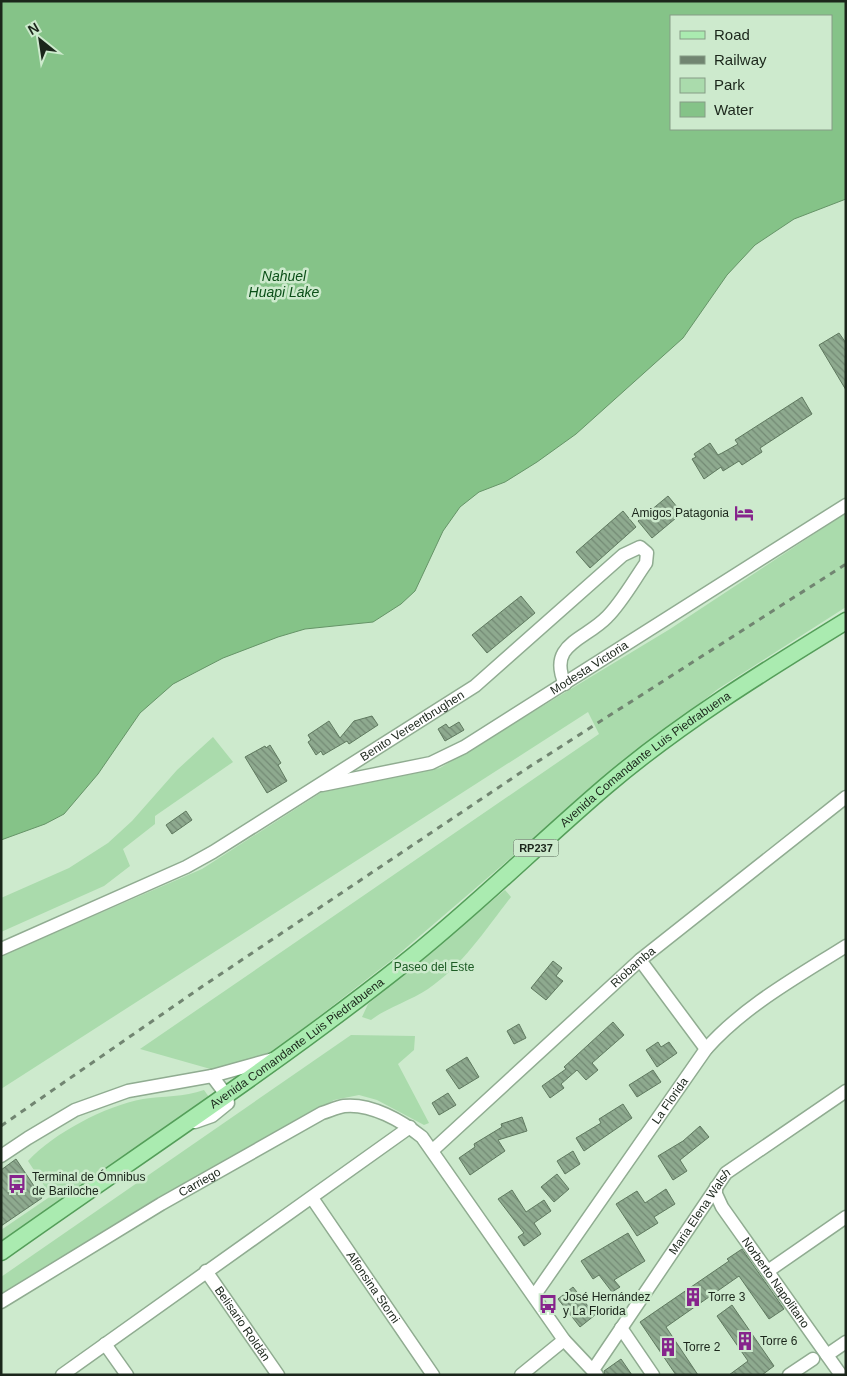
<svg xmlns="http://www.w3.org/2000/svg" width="847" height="1376" font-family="Helvetica,sans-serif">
<defs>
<pattern id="building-back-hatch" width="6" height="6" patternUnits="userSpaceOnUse" patternTransform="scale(1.25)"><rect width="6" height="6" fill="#8eaa8f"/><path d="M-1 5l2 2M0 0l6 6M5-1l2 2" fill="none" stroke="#738a74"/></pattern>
</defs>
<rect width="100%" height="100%" fill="#cdeacd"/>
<g fill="#aadbac">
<polygon points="846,513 846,607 718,689 591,789 393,959 273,1052 214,1070 140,1049 599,734 588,712 1,1089 1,956 202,869 322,792 440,768 670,629"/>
<polygon points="213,737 233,762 155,816 155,824 123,849 130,866 104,886 1,932 1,898 69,868 108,843 132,821 177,770"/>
<path d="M505,890L511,897C486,929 462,966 428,989C410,1001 388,1007 371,1020L362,1017L368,1004Z"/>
<polygon points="351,1035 415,1036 414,1050 398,1064 429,1123 424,1125 377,1100 359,1095 334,1100 175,1189 1,1297 1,1277"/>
<path d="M204,1090L209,1097L1,1242V1230L51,1196L28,1161C54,1133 105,1106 143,1099C163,1096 184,1097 204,1090Z"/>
</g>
<path fill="#85c388" stroke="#659467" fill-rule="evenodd" d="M1,1H846V199L794,219L755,245L727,275L683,338L576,434L537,462L505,482L479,492L460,507L443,531L415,591L401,604L373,622L305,629L278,637L223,658L173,684L140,713L98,774L64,814L45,824L1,840ZM671,16H831V129H671Z"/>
<g fill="url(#building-back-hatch)" stroke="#5f795f">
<polygon points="839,333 846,343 846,390 819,345"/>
<polygon points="802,397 812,414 760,448 762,452 742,465 739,461 723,471 721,467 704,479 692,459 696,457 694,454 710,443 718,455 722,453 738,444 735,440"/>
<polygon points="668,496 682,513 652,538 638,521"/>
<polygon points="623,511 636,527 590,568 576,552"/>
<polygon points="521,596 535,613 487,653 472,635"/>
<polygon points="372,716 378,725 349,744 347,741 323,755 321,751 316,755 308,742 311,740 308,735 329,721 340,738 354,721"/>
<polygon points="459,722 464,730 445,741 438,729 446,724 449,728"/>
<polygon points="270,745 281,763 278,765 287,781 267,793 245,757 265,746 266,748"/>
<polygon points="186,811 192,820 172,834 166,825"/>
<polygon points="553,961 562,968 556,976 563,981 546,1000 531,988"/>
<polygon points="613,1022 624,1035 592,1063 598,1070 586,1080 577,1070 561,1084 564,1088 550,1098 542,1086 566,1069 564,1067"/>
<polygon points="519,1024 526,1038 514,1044 507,1031"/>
<polygon points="658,1042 661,1047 669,1042 677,1053 657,1067 646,1050"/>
<polygon points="467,1057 479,1077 459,1089 446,1070"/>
<polygon points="653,1070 661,1082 637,1097 629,1085"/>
<polygon points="448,1093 456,1105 439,1115 432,1103"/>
<polygon points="623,1104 632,1118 584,1151 576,1138 601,1123 599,1119"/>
<polygon points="522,1117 527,1131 498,1140 505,1151 470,1175 459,1158 475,1147 474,1144 502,1127 501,1124"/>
<polygon points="700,1126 709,1137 680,1160 687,1171 673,1180 658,1156 683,1141"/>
<polygon points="573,1151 580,1164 565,1174 557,1161"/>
<polygon points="16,1159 42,1198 1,1226 1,1170"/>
<polygon points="557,1174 569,1189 554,1202 541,1187"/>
<polygon points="666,1189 675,1204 654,1217 658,1223 637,1236 616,1204 637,1191 645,1203"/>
<polygon points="512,1190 526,1212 544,1200 551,1211 534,1223 541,1234 524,1246 518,1237 524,1233 498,1199"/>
<polygon points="628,1233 645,1261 614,1280 620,1287 612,1292 599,1275 593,1279 581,1261"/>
<polygon points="742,1249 784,1309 769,1319 739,1276 666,1327 698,1375 676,1375 640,1322 729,1261 727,1259"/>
<polygon points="573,1287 595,1315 580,1327 558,1299"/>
<polygon points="732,1305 774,1366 762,1375 729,1375 748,1361 717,1316"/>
<polygon points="621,1359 632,1375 605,1375 604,1371"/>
</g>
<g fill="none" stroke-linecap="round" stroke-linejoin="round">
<g stroke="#90ac91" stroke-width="15">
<g id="minor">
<path id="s1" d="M322,785L431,763L464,747L846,505"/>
<path id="s2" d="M1,949L186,867L213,852L475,686L623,555L640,547L647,553L646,563C634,580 622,602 607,617C585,640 547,644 565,684"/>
<polyline points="640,960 706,1049"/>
<polyline points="195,1122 212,1116 228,1103 227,1096 212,1076"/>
<path id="s3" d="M433,1150L640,960L846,797"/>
<polyline points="1,1156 28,1138 75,1110 128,1091 212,1076 273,1059"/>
<path id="s4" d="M716,1187V1194L722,1207L841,1375"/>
<path id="s5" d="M312,1198L433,1375"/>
<path id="s6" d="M206,1271L278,1375"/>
<polyline points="768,1271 846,1217"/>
<path id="s7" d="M534,1296L706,1049C744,1006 797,977 846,946"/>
<path id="s8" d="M1,1302L161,1204L322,1113C329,1111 337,1107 344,1106C371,1103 402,1121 422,1137L564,1340L597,1375"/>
<polyline points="621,1328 653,1375"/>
<polyline points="105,1344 127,1375"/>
<polyline points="827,1355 846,1342"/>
<path id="s9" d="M593,1370L726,1173L846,1091"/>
<polyline points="62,1375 410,1127"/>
<polyline points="521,1375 564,1340"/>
<polyline points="789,1375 813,1359"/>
</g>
</g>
<g stroke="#549e59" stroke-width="19">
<g id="major">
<path id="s10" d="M1,1252C135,1157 273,1067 402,965C473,909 537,845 606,786C680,723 763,672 846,621"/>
</g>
</g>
<use href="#minor" stroke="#fff" stroke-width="12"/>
<use href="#major" stroke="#aaebb0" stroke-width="16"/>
<polyline stroke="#718571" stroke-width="3" stroke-dasharray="6 6" stroke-linecap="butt" points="1,1126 200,988 529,767 846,564"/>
</g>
<defs>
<g id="hotel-bare" transform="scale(1.5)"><path d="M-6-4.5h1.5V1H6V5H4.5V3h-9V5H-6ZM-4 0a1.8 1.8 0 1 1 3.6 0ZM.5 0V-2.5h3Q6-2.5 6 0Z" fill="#86248c" stroke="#cdeacd" stroke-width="2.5" paint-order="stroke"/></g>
<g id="bus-bare" transform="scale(1.5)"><path d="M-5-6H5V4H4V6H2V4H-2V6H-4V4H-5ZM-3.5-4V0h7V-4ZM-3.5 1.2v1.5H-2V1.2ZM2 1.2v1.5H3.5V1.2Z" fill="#86248c" stroke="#cdeacd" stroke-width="2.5" paint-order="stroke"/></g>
<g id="building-bare" transform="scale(1.5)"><path d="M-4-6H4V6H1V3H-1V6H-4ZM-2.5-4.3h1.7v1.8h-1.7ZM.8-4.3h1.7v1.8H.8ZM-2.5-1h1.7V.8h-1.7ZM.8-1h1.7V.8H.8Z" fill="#86248c" stroke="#cdeacd" stroke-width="2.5" paint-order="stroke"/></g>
</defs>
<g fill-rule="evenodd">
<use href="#hotel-bare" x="744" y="513"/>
<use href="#bus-bare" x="17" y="1184"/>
<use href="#building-bare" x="693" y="1297"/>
<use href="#bus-bare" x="548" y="1304"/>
<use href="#building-bare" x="745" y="1341"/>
<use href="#building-bare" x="668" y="1347"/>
</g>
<g text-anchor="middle" stroke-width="5" stroke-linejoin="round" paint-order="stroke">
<rect fill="#cdeacd" stroke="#506150" stroke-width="1" x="513.5" y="839.5" width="45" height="17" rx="4"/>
<g font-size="11" font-weight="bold" fill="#1b261b">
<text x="536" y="852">RP237</text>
</g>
<g font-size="12" fill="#1b261b" stroke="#cdeacd" text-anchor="start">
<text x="729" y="517" text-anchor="end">Amigos Patagonia</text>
<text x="32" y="1181">Terminal de Ómnibus<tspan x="32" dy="14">de Bariloche</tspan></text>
<text x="563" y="1301">José Hernández<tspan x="563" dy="14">y La Florida</tspan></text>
<text x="708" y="1301">Torre 3</text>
<text x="760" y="1345">Torre 6</text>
<text x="683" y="1351">Torre 2</text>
</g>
<g font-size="12" fill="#1b261b" stroke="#cdeacd">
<text dy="4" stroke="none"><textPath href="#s1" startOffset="296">Modesta Victoria</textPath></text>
<text dy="4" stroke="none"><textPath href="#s2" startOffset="469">Benito Vereertbrughen</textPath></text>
<text dy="4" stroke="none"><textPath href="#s10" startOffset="812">Avenida Comandante Luis Piedrabuena</textPath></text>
<text dy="4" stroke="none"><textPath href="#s3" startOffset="271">Riobamba</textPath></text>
<text dy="4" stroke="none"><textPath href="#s10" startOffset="362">Avenida Comandante Luis Piedrabuena</textPath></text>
<text dy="4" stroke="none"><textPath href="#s7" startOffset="238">La Florida</textPath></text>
<text dy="4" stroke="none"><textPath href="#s8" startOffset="232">Carriego</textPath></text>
<text dy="4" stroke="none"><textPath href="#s9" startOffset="191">Maria Elena Walsh</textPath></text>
<text dy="4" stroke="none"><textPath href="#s4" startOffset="114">Norberto Napolitano</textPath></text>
<text dy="4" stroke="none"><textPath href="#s5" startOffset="108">Alfonsina Storni</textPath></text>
<text dy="4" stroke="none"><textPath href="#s6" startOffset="64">Belisario Roldán</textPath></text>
</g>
<g font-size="12" fill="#1d5c25" stroke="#cdeacd">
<text x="434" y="971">Paseo del Este</text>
</g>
<g font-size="14" font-style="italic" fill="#0b4f18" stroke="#cdeacd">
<text x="284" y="281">Nahuel<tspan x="284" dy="16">Huapi Lake</tspan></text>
</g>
</g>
<rect width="847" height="1376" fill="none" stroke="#1b261b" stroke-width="5"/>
<rect x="670" y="15" width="162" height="115" fill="#cdeacd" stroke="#869c86"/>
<rect x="680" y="31" width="25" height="8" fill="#aaebb0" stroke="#869c86"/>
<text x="714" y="40" font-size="15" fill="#1b261b">Road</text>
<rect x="680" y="56" width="25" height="8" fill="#718571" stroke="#869c86"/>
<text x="714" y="65" font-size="15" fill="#1b261b">Railway</text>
<rect x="680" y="78" width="25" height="15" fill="#aadbac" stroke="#869c86"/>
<text x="714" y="90" font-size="15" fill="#1b261b">Park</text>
<rect x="680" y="102" width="25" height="15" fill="#85c388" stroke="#869c86"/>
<text x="714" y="115" font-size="15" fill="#1b261b">Water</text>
<g transform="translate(40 40) rotate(330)" stroke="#cdeacd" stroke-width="4" paint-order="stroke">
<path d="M0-4L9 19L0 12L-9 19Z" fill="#1b261b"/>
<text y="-8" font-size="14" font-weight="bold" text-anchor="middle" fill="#1b261b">N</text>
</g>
</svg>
